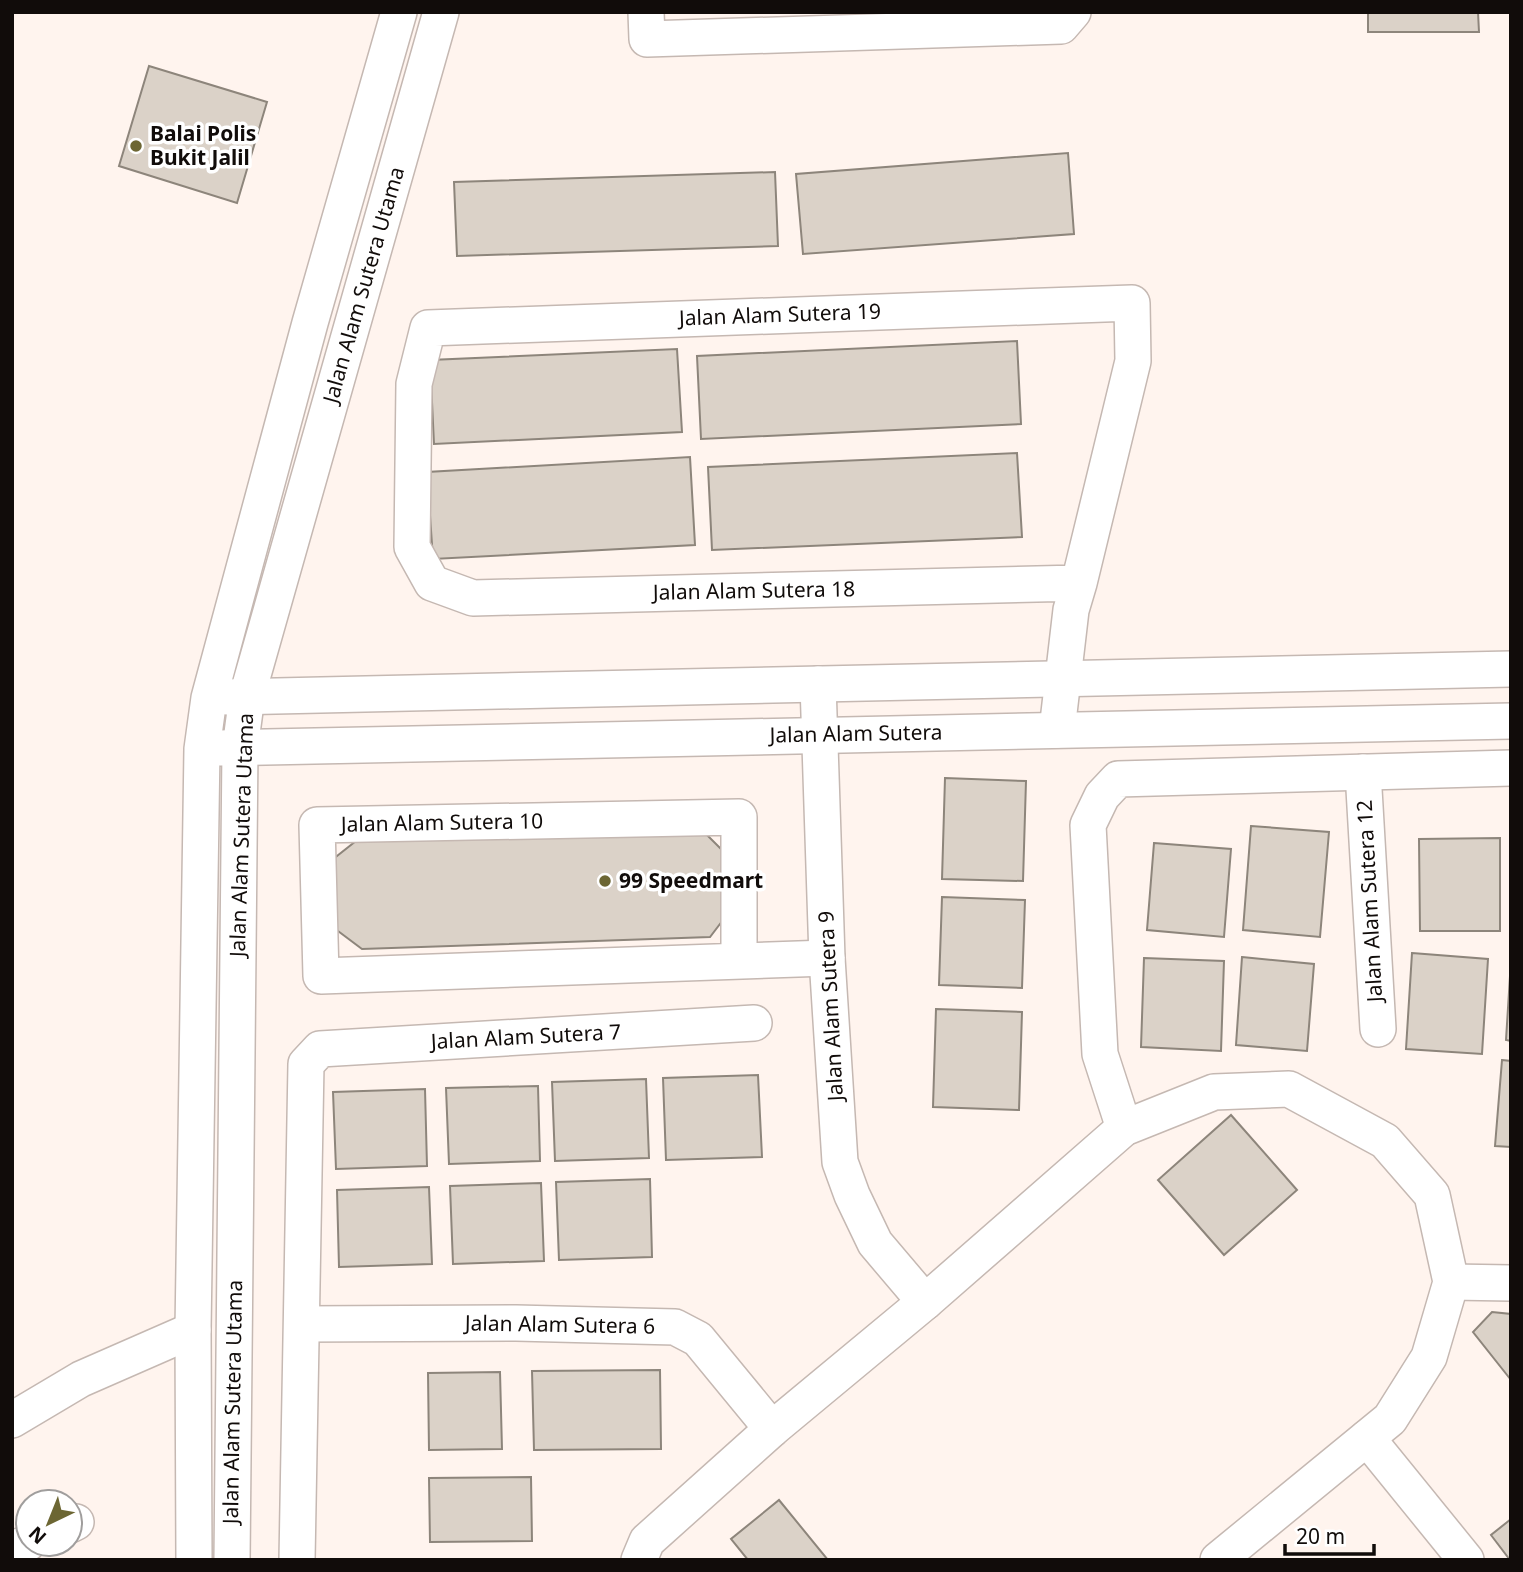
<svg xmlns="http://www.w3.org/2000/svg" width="1523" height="1572" font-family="'Noto Sans',sans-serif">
<rect width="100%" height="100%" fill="#fff4ee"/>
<g fill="#dbd2c8" stroke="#8d857b" stroke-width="2">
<polygon points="1368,12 1478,12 1479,32 1368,32"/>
<polygon points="149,66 267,102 237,203 119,166"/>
<polygon points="1068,153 1074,234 803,254 796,174"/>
<polygon points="775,172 778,246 457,256 454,182"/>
<polygon points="1017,341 1021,424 701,439 697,356"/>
<polygon points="677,349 682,432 434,444 430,360"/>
<polygon points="1017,453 1022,537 712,550 708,467"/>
<polygon points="690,457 695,545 433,559 427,472"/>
<polygon points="945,778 1026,781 1023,881 942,879"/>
<polygon points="1251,826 1329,832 1320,937 1243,930"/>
<polygon points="706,834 724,852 726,916 710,937 362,949 334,928 332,860 361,837"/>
<polygon points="1500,838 1500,931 1420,931 1419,839"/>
<polygon points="1154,843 1231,849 1224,937 1147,930"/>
<polygon points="942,897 1025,900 1022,988 939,985"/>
<polygon points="1412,953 1488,959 1482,1054 1406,1049"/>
<polygon points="1242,957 1314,964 1307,1051 1236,1045"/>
<polygon points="1144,958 1224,961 1221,1051 1141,1047"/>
<polygon points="1511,960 1511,1041 1506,1040"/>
<polygon points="936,1009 1022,1012 1019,1110 933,1107"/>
<polygon points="1502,1060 1511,1061 1511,1147 1495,1146"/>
<polygon points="758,1075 762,1157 666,1160 663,1078"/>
<polygon points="646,1079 649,1158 555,1161 552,1082"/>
<polygon points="538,1086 540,1161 449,1164 446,1088"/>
<polygon points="425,1089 427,1166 336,1169 333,1092"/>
<polygon points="1231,1115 1297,1190 1224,1255 1158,1180"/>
<polygon points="650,1179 652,1257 559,1260 556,1182"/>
<polygon points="541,1183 544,1261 453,1264 450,1186"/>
<polygon points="429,1187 432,1264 339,1267 337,1190"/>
<polygon points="1492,1312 1511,1314 1511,1380 1473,1332"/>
<polygon points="660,1370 661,1449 534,1450 532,1371"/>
<polygon points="500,1372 502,1449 429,1450 428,1373"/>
<polygon points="531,1477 532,1541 430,1542 429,1478"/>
<polygon points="779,1500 828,1560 748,1560 731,1539"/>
<polygon points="1511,1519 1511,1560 1510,1560 1491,1535"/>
</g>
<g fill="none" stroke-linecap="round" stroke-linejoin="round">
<g stroke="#c5b8b2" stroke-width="38">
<g id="minor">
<polyline points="646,12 647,39 1061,26 1073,12"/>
<polyline points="818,684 827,958 840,1162 852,1195 875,1243 925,1302"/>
<polyline points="227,697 1511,669"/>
<polyline points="1057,730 1071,610 1079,583 1133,361 1132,303 428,328 414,384 412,547 432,583 473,598 1079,583"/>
<polyline points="220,748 1511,721"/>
<polyline points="1363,772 1378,1029"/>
<polyline points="739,961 739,817 317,825 321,976 827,958"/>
<polyline points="1124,1128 1100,1054 1088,825 1102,796 1118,779 1511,768"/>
<polyline points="1451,1282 1511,1283"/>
<polyline points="303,1324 516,1323 675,1327 698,1339 772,1429"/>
<polyline points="12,1420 81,1379 193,1330"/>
<polyline points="1367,1438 1466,1560"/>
<polyline points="70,1525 76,1522"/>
<polyline points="12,1549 28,1543"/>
<polyline points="194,1560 193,1330 202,749 209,698 310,323 399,12"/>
<polyline points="232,1560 240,748 247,696 441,12"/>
<polyline points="297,1560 306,1064 320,1049 754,1023"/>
<polyline points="639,1560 647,1541 772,1429 925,1302 1124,1128 1214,1092 1289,1089 1385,1141 1432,1195 1451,1282 1429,1357 1390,1419 1218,1560"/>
</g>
</g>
<use href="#minor" stroke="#fff" stroke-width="35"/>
</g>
<g fill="#6c6633" stroke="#fff" stroke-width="2.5">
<circle cx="136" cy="146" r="7"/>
<circle cx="605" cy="881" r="7"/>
</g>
<g text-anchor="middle" stroke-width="7" stroke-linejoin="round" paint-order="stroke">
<g font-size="21" font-weight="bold" fill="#110c0a" stroke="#fff" text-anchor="start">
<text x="150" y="141">Balai Polis<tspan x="150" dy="24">Bukit Jalil</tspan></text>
<text x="619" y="888">99 Speedmart</text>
</g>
<g font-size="21" fill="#110c0a" stroke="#fff">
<text transform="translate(364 285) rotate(-74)" y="7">Jalan Alam Sutera Utama</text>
<text transform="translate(780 315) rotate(-2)" y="7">Jalan Alam Sutera 19</text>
<text transform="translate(754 591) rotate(-1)" y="7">Jalan Alam Sutera 18</text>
<text transform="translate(856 734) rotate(-1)" y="7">Jalan Alam Sutera</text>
<text transform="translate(442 823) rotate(-1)" y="7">Jalan Alam Sutera 10</text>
<text transform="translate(242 835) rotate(-88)" y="7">Jalan Alam Sutera Utama</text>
<text transform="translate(1370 901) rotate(-93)" y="7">Jalan Alam Sutera 12</text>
<text transform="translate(831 1006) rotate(-93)" y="7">Jalan Alam Sutera 9</text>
<text transform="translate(526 1037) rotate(-3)" y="7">Jalan Alam Sutera 7</text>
<text transform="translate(560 1325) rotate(1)" y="7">Jalan Alam Sutera 6</text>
<text transform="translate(233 1402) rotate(-89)" y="7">Jalan Alam Sutera Utama</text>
</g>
</g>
<rect width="1523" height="1572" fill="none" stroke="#110c0a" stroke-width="28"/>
<g transform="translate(49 1523) rotate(223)"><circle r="33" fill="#ffffff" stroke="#a09e9d" stroke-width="2"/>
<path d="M0-5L12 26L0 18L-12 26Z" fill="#6c6633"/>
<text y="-10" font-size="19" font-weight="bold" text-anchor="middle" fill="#110c0a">N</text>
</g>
<path d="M1285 1544v10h89v-10" fill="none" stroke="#110c0a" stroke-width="3.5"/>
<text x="1296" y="1544" font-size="21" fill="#110c0a" stroke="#ffffff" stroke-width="5" paint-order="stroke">20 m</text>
</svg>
